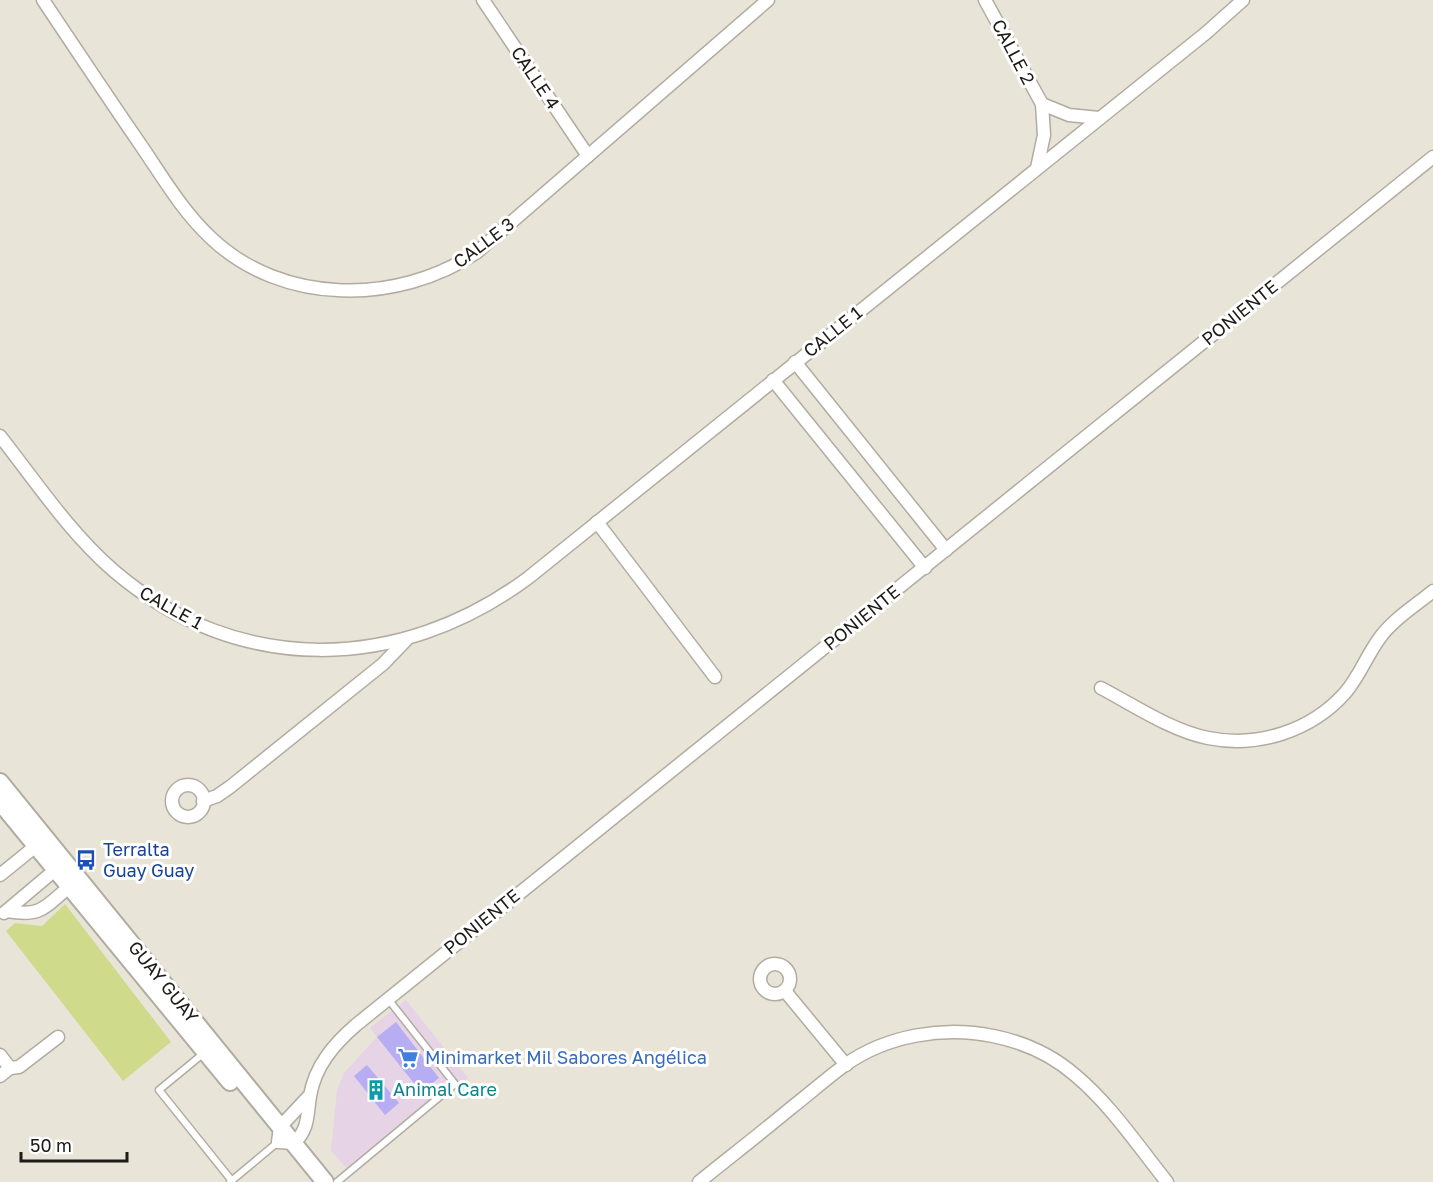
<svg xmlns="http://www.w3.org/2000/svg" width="1433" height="1182" font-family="'Golos Text',sans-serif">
<rect width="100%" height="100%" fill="#e9e4d8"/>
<polygon fill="#e6d4e6" points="406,1000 468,1078 353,1175 331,1151 337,1090 344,1073 377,1037 370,1028"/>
<polygon fill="#cfdb8b" points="65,904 171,1042 123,1081 6,931 15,923 42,926"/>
<g fill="#b7adf2">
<polygon points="396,1022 439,1078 421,1092 377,1037"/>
<polygon points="367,1065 399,1103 385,1115 354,1076"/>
</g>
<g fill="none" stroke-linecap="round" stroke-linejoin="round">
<g stroke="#b1aca0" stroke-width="9">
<g id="lane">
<polyline points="204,1053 159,1090 232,1181"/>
<polyline points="230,1182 278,1142"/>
<polyline points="337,1182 455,1084 388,999"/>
</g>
</g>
<g stroke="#b1aca0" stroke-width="15">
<g id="street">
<path d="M43,0C75,48 107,96 140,144C162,176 182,211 211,238C283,306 398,305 477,252L768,0"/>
<polyline points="483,0 588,156"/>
<polyline points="985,0 1042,104 1044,135 1037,168"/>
<polyline points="1042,104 1069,115 1099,118"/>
<polyline points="795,362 946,550"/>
<polyline points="773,380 925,568"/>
<path d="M0,436C36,482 70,533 114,571C238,677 400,673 528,578L1206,33L1243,0"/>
<polyline points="597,522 715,677"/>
<path d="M1101,688C1133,705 1172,731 1208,738C1258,748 1311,731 1345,693C1359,677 1366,657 1379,639C1392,620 1415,606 1433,591"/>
<circle cx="188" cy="801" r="16"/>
<polyline points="203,801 217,796 230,787 383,664 407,639"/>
<polyline points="0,875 42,841"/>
<path d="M7,911C41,917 44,908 69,887"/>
<polyline points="4,913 55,870"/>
<circle cx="775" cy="979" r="15"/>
<polyline points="785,991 846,1065"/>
<polyline points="0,1055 10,1068 0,1076"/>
<polyline points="10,1068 19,1067 58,1037"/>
<path d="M310,1095L280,1127L278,1142L294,1143C309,1129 307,1115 310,1096C315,1066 334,1044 356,1025L1433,157"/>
<path d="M699,1182C730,1157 761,1133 791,1108C809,1094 827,1078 845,1065C887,1035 944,1026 993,1036C1023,1042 1052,1055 1075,1075C1111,1105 1138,1146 1167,1182"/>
</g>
</g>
<g stroke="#b1aca0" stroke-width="20">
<g id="secondary">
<polyline points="0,782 325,1182"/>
<polyline points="0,802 230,1082"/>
</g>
</g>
<use href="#lane" stroke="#fff" stroke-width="6"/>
<use href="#street" stroke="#fff" stroke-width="12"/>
<use href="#secondary" stroke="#fff" stroke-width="16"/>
</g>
<defs>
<g id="bus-bare" transform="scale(1.62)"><path d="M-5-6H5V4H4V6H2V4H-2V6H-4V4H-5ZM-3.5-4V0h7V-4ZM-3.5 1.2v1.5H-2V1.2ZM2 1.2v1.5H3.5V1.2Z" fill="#1a4fb4" stroke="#fff" stroke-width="2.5" paint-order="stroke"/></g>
<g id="supermarket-bare" transform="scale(1.62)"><path d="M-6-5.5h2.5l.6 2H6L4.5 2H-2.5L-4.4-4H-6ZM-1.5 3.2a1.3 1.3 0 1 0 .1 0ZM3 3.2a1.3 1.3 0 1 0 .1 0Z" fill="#3f7fe0" stroke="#fff" stroke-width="2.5" paint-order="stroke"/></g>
<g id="building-bare" transform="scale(1.62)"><path d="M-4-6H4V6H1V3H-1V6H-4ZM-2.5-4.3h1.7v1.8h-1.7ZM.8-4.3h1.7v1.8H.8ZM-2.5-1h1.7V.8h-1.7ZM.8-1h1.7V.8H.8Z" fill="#0f9aa8" stroke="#fff" stroke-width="2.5" paint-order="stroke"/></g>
</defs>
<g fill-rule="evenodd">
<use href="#bus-bare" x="86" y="860"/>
<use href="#supermarket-bare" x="408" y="1058"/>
<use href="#building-bare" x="376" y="1090"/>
</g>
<g text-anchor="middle" stroke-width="6" stroke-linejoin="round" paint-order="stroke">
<g font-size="18" fill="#1d1b17" stroke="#fff">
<text transform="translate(1013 52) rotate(62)" y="6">CALLE 2</text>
<text transform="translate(535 78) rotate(56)" y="6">CALLE 4</text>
<text transform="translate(484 243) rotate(-37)" y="6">CALLE 3</text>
<text transform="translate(1240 313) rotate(-39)" y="6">PONIENTE</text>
<text transform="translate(833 332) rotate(-39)" y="6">CALLE 1</text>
<text transform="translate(171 608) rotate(29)" y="6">CALLE 1</text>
<text transform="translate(862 618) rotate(-39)" y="6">PONIENTE</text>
<text transform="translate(482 922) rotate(-39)" y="6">PONIENTE</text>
<text transform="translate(163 982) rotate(51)" y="6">GUAY GUAY</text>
</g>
<g font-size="18" fill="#164399" stroke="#fff" text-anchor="start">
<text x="103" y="856">Terralta<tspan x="103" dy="21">Guay Guay</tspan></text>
</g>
<g font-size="18" fill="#366cbe" stroke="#fff" text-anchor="start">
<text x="425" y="1064">Minimarket Mil Sabores Angélica</text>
</g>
<g font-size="18" fill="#0d838f" stroke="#fff" text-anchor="start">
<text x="393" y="1096">Animal Care</text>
</g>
</g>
<path d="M21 1152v9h106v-9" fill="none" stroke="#1d1b17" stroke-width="3"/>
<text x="30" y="1152" font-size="18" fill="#1d1b17" stroke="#ffffff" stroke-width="4.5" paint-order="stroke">50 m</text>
</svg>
